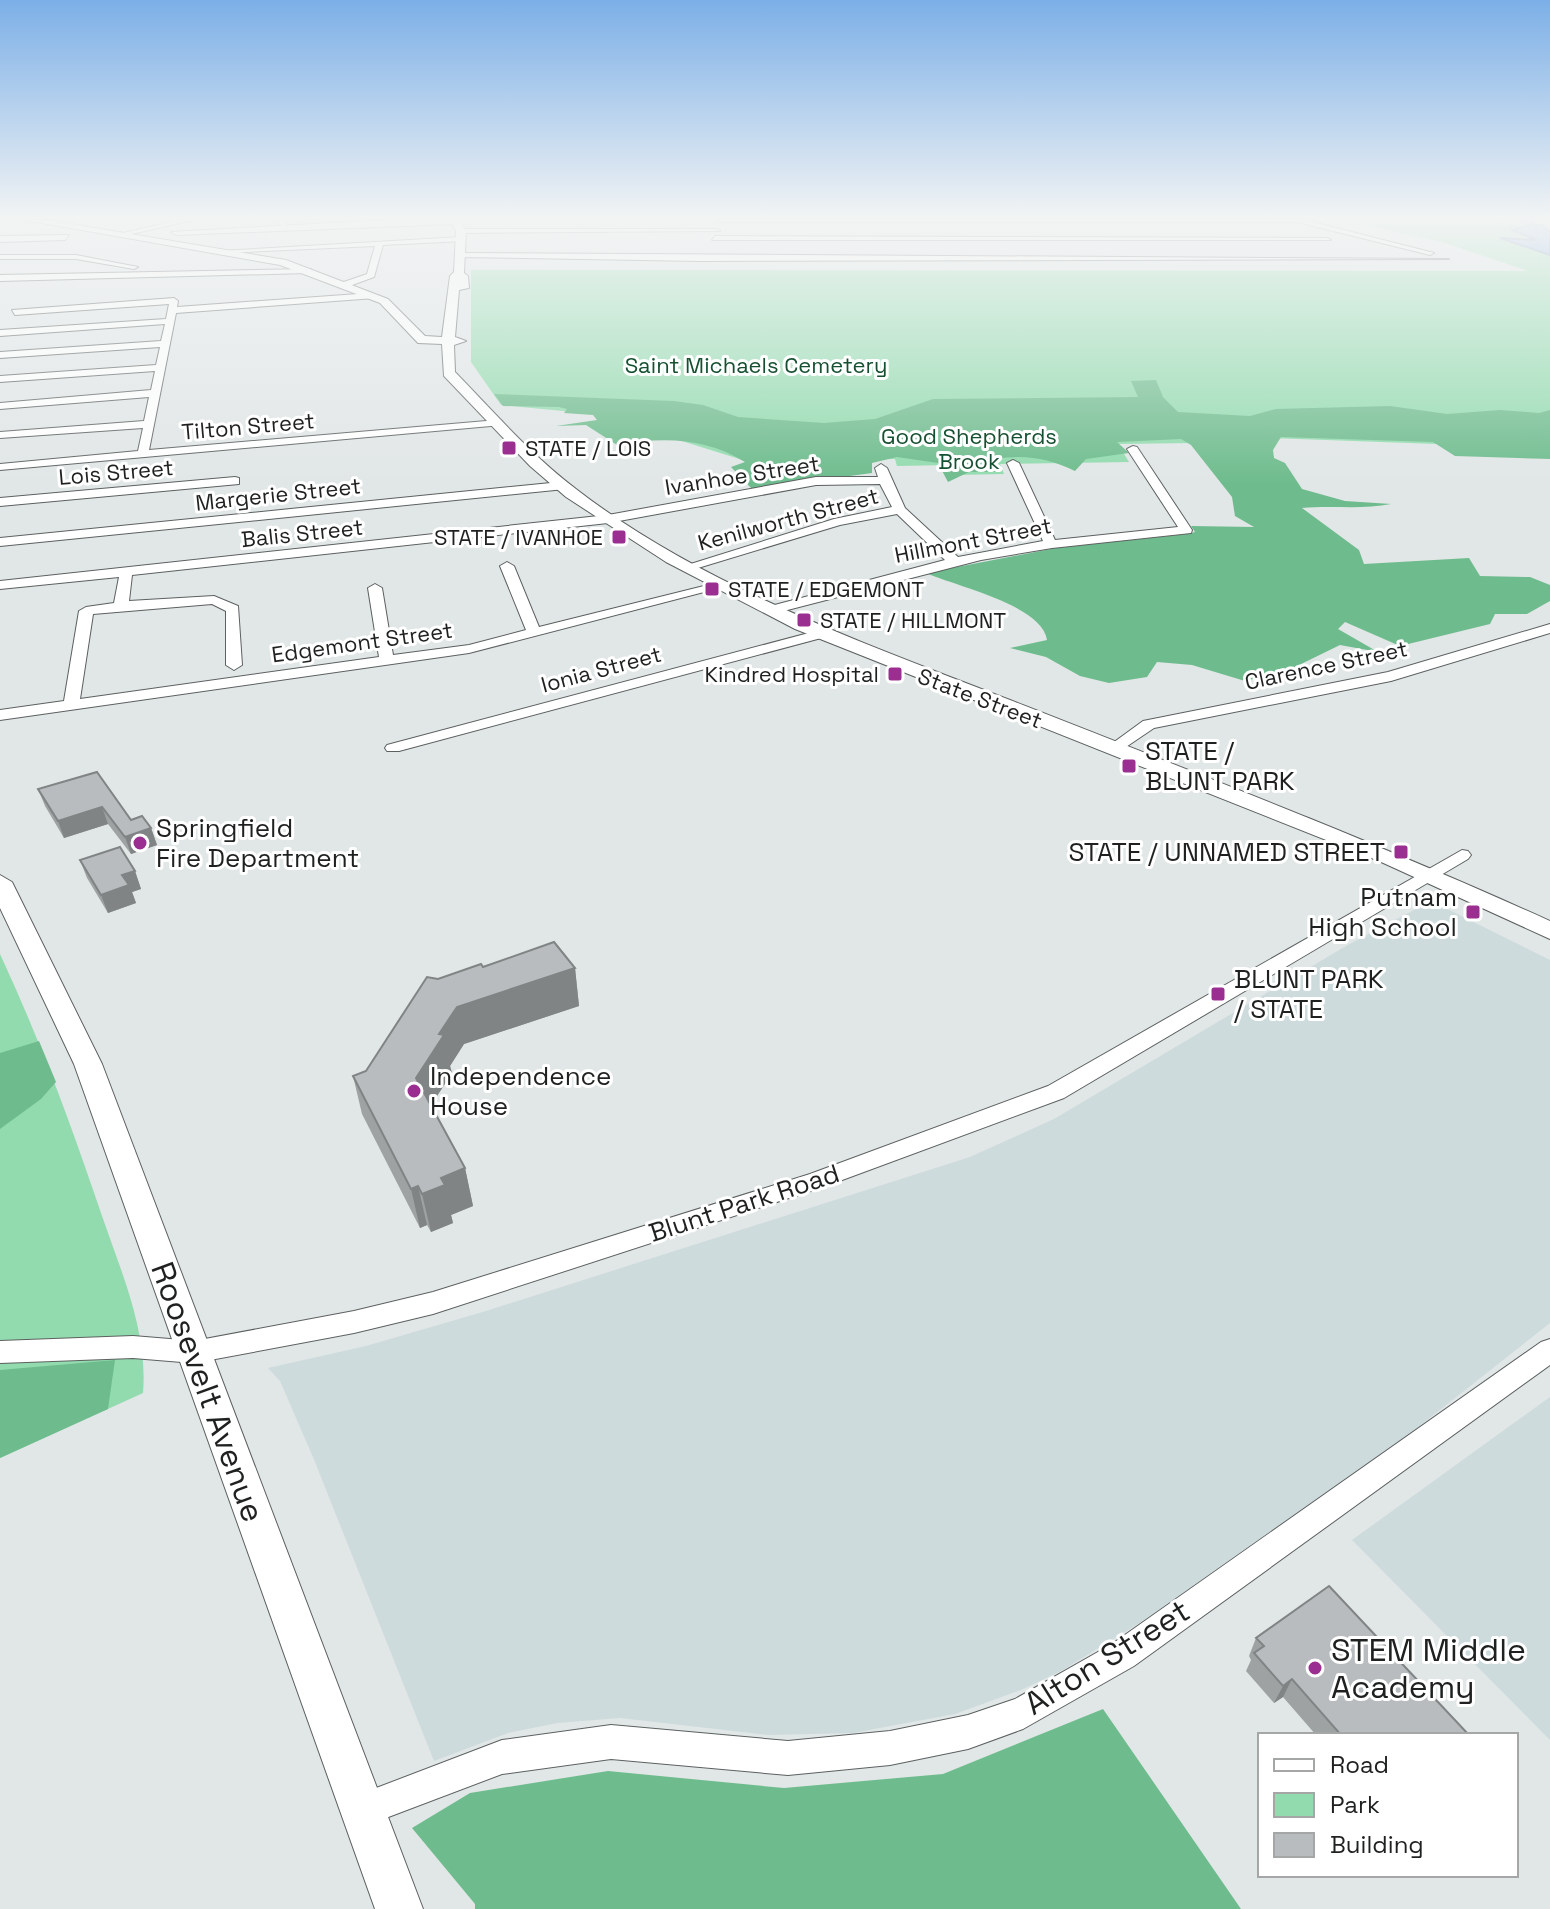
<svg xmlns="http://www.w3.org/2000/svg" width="1550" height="1909" font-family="'Space Grotesk',sans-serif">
<rect width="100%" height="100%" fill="#e1e6e6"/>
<g fill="#cddbdd">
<polygon points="1431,901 1550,960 1550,1323 1417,1428 1141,1622 1061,1671 1021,1690 955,1714 853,1733 769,1735 620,1718 557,1723 508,1733 434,1761 313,1457 280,1381 268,1368 366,1346 486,1311 970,1157 1054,1119 1346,946"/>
<polygon points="1550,1397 1550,1740 1352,1540"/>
</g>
<g fill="#92dbae">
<polygon points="1326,216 1470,216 1532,224 1521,226 1518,233 1539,239 1507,241 1550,255 1550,448 1189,435 1193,443 1118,444 1129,462 1000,464 1004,474 953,475 948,465 897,466 895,459 746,461 595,414 501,405 471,362 471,270 1528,271 1442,242"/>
<path d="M0,954C40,1040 72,1127 102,1216C122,1274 148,1332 143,1393L0,1458Z"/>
</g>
<g fill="#6ebc8d">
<path d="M1156,380L1163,397L1178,412L1250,416L1276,409L1390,406L1447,414L1500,410L1539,413L1550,410V459L1455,456L1433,442L1281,437L1273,450L1274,458L1285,463L1302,489L1345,501L1391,504C1361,510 1332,505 1302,508L1359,550L1364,564L1469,558L1480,576L1530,577L1550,585V601L1527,614H1495L1490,624L1400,646L1345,622L1338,629L1378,652L1340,645L1293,668L1245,681L1192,665L1157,662L1147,677L1109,683L1080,676L1046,657L1010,648L1047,640C1042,605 958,587 926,573L1056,548L1187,534L1195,532L1191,526L1254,527L1235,516L1232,497L1191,445L1181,439L1117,442L1129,453L1086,459L1075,471C1049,458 1024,454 995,459L1001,472H969L948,482L938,463L897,457L872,463V473L752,489L731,467L745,462C704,437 663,437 617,445L586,425L556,426L597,420L593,415L564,413L567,409L559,407L503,406L494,394L674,401L703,405L738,417L824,423L875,419L933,399L1138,397L1131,381Z"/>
<polygon points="39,1041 56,1082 41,1099 0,1129 0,1053"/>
<polygon points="115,1360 108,1409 0,1458 0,1370"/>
<polygon points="1103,1709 1241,1909 475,1909 475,1904 412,1828 470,1793 608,1771 784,1788 943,1774"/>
</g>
<polygon fill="#7aa7e5" stroke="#5f7faa" stroke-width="2" points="1532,224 1542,225 1550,232 1550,255 1500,238 1537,240 1512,230"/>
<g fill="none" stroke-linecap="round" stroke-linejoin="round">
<polyline stroke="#5f7faa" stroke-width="2" points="1502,216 1533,223 1537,229"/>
<g stroke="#5c6060" stroke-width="2">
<g id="minor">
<polygon points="197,216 210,216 123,236 119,234"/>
<polygon points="274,216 281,216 290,230 284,230"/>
<polygon points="720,218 1297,218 1434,253 1430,255 1297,222 717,222"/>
<polygon points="461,229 716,229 720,231 458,233"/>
<polygon points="715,236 1327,238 1331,240 712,240"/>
<polygon points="461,237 464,241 383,245 374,277 344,288 341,283 367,274 375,246 224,253 220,251"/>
<polygon points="460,253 1449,259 700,261 457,257"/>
<polygon points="0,255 76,255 138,267 134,269 76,259 0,259"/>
<polygon points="311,269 308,273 0,281 0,275"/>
<polygon points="372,293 375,298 176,313 149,450 498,420 502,421 502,425 0,470 0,464 138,451 143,428 0,438 0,432 144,421 149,397 0,409 0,403 151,390 155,371 0,382 0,376 156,365 160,347 0,358 0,352 161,341 165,324 0,336 0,330 166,319 169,304 15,315 12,310 174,298 178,301 177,307"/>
<polygon points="1133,446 1137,447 1192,530 1191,533 1052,548 981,560 772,614 765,610 767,607 945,560 897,514 840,525 688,571 681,567 834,519 892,507 880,484 816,485 608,523 132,575 129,601 214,596 238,606 242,665 234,670 226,665 226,611 212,604 93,614 80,699 379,657 368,588 375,584 382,588 393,655 469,645 526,630 500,566 507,562 514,566 539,627 724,581 731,585 469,653 0,720 0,710 64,701 79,611 86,607 114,603 119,577 0,589 0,581 608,515 816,477 878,477 875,468 881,464 887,468 905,508 958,557 1043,541 1007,463 1013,460 1019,463 1055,540 1178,527 1127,449"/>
<polygon points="235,477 239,478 239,484 0,506 0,498"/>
<polygon points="561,482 567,486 565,489 0,546 0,538"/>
<polygon points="1550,624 1550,633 1391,681 1154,728 1120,751 1108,751 1106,748 1143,721 1388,672"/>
<polygon points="820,630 825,631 825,637 399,751 387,751 385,748 387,745"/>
<polygon points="1462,850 1468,851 1471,855 1468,859 1064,1098 826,1186 433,1314 354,1333 194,1363 133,1358 0,1363 0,1341 133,1336 194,1341 354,1311 433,1292 810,1174 1048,1086"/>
<polygon points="1550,1339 1550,1365 1134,1666 1023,1729 968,1749 890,1765 788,1775 611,1759 502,1774 362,1827 350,1822 345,1810 350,1798 502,1740 611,1725 788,1741 890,1731 968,1715 1015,1699 1112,1644 1541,1342"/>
</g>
</g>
<g stroke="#5c6060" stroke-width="2">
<g id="major">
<path d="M2,216H23L286,260L388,299L425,336L442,337L450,276L454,272L456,231L452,224L176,235L171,232L457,216L466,231L464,273L468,276L469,288L459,290L455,337L466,341L454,345L455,372C494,412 531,455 576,489C701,586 864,643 1010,700C1191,771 1373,841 1550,921V939L1379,861L795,629L666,562L566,497L530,466L444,376L442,344L418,343L380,303L280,265Z"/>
<polygon points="69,235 65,240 0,242 0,236"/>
<polygon points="0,875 12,882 102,1064 423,1909 375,1909 74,1064 0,908"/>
</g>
</g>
<use href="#minor" fill="#fff" fill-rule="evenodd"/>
<use href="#major" fill="#fff" fill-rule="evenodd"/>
</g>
<g fill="#9ea2a3">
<polygon points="97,772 131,820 151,828 157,845 131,854 108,824 64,838 45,806 38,789"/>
<polygon points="80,860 135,871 141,889 132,892 136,903 108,913 87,878"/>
<polygon points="483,967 575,968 579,1006 464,1044 450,1066 452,1073 431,1105 465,1168 473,1206 451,1215 453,1223 431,1232 427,1225 420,1228 362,1114 353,1076 366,1071 438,979"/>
<polygon points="1256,1638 1469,1735 1316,1735 1283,1697 1274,1703 1246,1671 1251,1660 1249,1656"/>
</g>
<g fill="#818485">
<polygon points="102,807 108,824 64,838 58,821"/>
<polygon points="151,828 157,845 131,854 125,837"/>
<polygon points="135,871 141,889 132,892 136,903 108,913 101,895 122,875"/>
<polygon points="575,968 579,1006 464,1044 450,1066 452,1073 424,1116 416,1078 439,1034 457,1007"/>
<polygon points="465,1168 473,1206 451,1215 453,1223 431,1232 422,1194 441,1178"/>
<polygon points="418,1186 427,1225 420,1228 411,1189"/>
<polygon points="1292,1679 1283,1697 1274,1703 1283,1686"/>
</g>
<g fill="#b8bcbe" stroke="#818485" stroke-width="2">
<polygon points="97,772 131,820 142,816 151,828 125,837 102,807 58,821 38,789"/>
<polygon points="120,847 135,871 122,875 129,885 101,895 80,860"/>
<polygon points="554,942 575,968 457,1007 439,1034 444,1035 416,1078 465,1168 441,1178 445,1185 422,1194 418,1186 411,1189 353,1076 366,1071 427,977 438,979 481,964 483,967"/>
<polygon points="1329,1586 1469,1735 1341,1735 1292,1679 1283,1686 1254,1653 1264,1646 1256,1638"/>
</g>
<linearGradient id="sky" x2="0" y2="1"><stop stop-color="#7cafe7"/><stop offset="0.45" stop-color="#f2f4f4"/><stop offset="1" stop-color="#f2f4f4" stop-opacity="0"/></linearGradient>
<rect width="1550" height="483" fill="url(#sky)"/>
<g fill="#9b2f91" stroke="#fff" stroke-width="3">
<rect x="501" y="440" width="16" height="16" rx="4"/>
<rect x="611" y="529" width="16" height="16" rx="4"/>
<rect x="704" y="581" width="16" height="16" rx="4"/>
<rect x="796" y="612" width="16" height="16" rx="4"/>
<rect x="887" y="666" width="16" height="16" rx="4"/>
<rect x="1121" y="758" width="16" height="16" rx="4"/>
<circle cx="140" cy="843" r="8"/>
<rect x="1393" y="844" width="16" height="16" rx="4"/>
<rect x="1465" y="904" width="16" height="16" rx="4"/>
<rect x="1210" y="986" width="16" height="16" rx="4"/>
<circle cx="414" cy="1091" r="8"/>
<circle cx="1315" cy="1668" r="8"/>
</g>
<g text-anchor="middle" stroke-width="6" stroke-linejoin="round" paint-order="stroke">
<g font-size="22" fill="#155031" stroke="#fff">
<text x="756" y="373">Saint Michaels Cemetery</text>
<text x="969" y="444">Good Shepherds<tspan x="969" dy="25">Brook</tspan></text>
</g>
<g font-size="22" fill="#1f2121" stroke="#fff">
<text transform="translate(248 426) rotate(-5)" y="8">Tilton Street</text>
<text transform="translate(116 472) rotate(-5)" y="8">Lois Street</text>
<text transform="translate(742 475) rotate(-9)" y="8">Ivanhoe Street</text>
<text transform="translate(278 494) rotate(-6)" y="8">Margerie Street</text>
<text transform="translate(788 519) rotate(-15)" y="8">Kenilworth Street</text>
<text transform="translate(302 533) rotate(-6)" y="8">Balis Street</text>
<text transform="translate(973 540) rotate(-11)" y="8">Hillmont Street</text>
<text transform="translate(362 642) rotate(-8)" y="8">Edgemont Street</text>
<text transform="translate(1326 665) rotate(-12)" y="8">Clarence Street</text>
<text transform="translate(601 669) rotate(-15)" y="8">Ionia Street</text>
<text transform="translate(980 698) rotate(21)" y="8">State Street</text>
</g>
<g font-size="22" fill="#1f2121" stroke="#fff" text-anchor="start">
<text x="525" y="456">STATE / LOIS</text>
<text x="603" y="545" text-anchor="end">STATE / IVANHOE</text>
<text x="728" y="597">STATE / EDGEMONT</text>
<text x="820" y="628">STATE / HILLMONT</text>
<text x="879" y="682" text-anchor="end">Kindred Hospital</text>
</g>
<g font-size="26" fill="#1f2121" stroke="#fff" text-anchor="start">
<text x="1145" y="760">STATE /<tspan x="1145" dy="30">BLUNT PARK</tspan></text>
<text x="156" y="837">Springfield<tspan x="156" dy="30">Fire Department</tspan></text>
<text x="1385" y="861" text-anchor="end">STATE / UNNAMED STREET</text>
<text x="1457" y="906" text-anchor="end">Putnam<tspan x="1457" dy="30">High School</tspan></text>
<text x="1234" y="988">BLUNT PARK<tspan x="1234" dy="30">/ STATE</tspan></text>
<text x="430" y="1085">Independence<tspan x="430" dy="30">House</tspan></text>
</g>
<g font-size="26" fill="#1f2121" stroke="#fff">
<text transform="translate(744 1203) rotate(-18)" y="9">Blunt Park Road</text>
</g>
<g font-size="32" fill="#1f2121" stroke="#fff">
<text transform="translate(208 1392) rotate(70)" y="11">Roosevelt Avenue</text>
<text transform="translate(1107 1657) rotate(-32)" y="11">Alton Street</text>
</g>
<g font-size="32" fill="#1f2121" stroke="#fff" text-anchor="start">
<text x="1331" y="1661">STEM Middle<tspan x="1331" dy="37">Academy</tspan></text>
</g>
</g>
<rect x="1258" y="1733" width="260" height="144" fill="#ffffff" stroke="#a5a6a6" stroke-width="2"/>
<rect x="1274" y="1759" width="40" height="12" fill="#ffffff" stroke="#a5a6a6" stroke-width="2"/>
<text x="1330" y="1773" font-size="24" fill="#1f2121">Road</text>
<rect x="1274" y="1793" width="40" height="24" fill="#92dbae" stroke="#a5a6a6" stroke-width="2"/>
<text x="1330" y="1813" font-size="24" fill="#1f2121">Park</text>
<rect x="1274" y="1833" width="40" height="24" fill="#b8bcbe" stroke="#a5a6a6" stroke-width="2"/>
<text x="1330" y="1853" font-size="24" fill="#1f2121">Building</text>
</svg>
